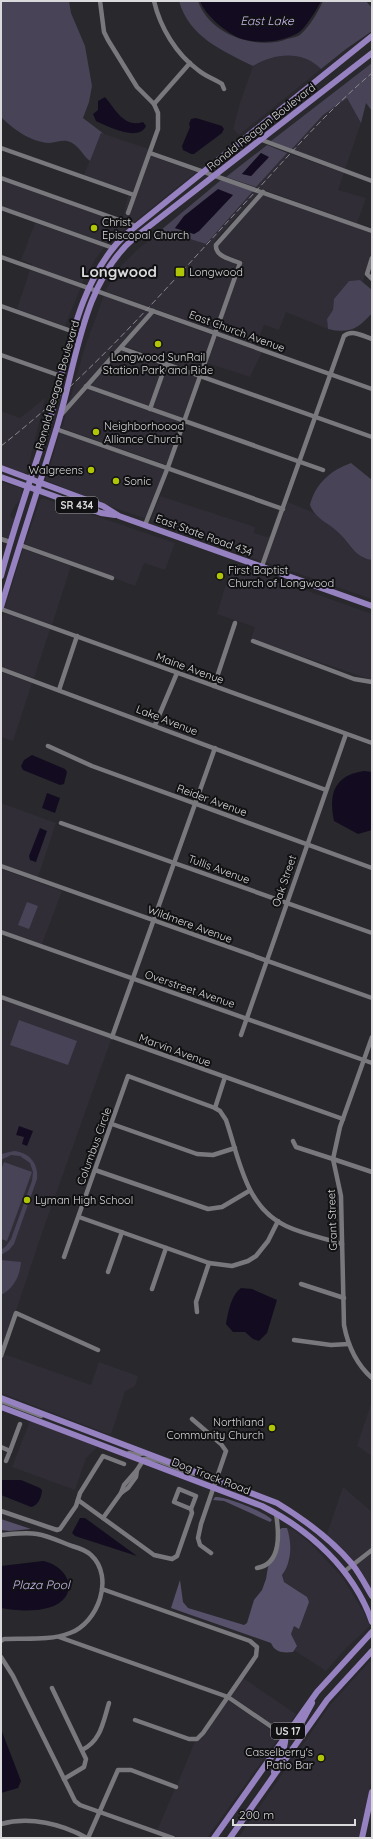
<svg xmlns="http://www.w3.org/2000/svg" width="373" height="1839" font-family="Quicksand,sans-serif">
<rect width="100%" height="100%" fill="#29282c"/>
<g fill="#302d37">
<polygon points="292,54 315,62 321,69 239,135 233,129 240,103 253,66 265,59"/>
<polygon points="347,98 361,123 345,169 291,150 323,115"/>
<polygon points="101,133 149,149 133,192 84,175"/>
<polygon points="287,153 344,173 338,190 366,198 357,223 256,187"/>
<polygon points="151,156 196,172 133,223 1,176 123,219 128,195 131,196 125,214 129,216"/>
<polygon points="1,180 129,226 107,243 37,219 1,206"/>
<polygon points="253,191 259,193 216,239 214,245 214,250 218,256 238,264 214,330 105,291 119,268 137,250 161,230 206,244"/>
<polygon points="263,194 372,233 372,251 363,282 360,280 349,281 334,299 333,310 327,319 328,329 286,312 279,330 264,325 256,345 218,332 243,261 223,254 219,250 218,245"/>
<polygon points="35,223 104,247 95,260 82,283 32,266 32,264 21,260"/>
<polygon points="30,270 81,287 65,326 17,309"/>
<polygon points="104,295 149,312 69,403 84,350"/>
<polygon points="153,314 213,335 199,372 125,346"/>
<polygon points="217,336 262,352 250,377 207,363"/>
<polygon points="122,350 163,365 149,406 90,385"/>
<polygon points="167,366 197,377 183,418 153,407"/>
<polygon points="87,389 181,422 167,465 62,428 66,413"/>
<polygon points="45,398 29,464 24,474 1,465 1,411 20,418"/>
<polygon points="60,432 165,469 147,519 95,501 46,480"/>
<polygon points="1,482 21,488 22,494 20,501 16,504 10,515 13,519 15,516 9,539 1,536"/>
<polygon points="160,496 255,527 254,533 267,537 270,536 278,510 280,511 261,561 151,520"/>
<polygon points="42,498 175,543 165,570 144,563 135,586 25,544 40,500"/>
<polygon points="288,502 312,512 339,532 351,548 365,559 372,560 372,599 265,562"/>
<polygon points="23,549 71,566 52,625 5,608"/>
<polygon points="232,564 372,614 372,680 251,639 255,627 217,614"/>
<polygon points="4,613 50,629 34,678 1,667 1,621"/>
<polygon points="1,672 32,683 13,741 1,737"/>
<polygon points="1,803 56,823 38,877 1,864"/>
<polygon points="1,869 62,891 42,944 1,930"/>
<polygon points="1,997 112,1037 43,1230 1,1356"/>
<polygon points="4,1354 91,1385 99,1362 138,1376 135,1386 125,1391 111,1435 1,1393 1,1363"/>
<polygon points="372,1401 372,1456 357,1446"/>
<polygon points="31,1418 97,1444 95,1449 86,1458 75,1490 12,1467"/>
<polygon points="343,1487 372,1512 372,1548 352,1565 326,1537"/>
<polygon points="287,1528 295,1531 311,1544 342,1577 366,1616 370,1626 345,1649 326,1671 294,1650 297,1646 291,1634 294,1626 299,1629 300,1592 284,1582 282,1575 290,1560"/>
<polygon points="372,1553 372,1591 356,1565"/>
<polygon points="369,1662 372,1662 372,1778 359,1838 238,1838 330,1705"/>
<polygon points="243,1678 296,1714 283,1732 231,1696"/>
<polygon points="228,1700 280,1736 207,1838 180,1838 157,1830 175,1789 177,1789 178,1785 177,1785 195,1741 201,1739 205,1734"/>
</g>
<g fill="#484357" fill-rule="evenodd">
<path d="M1,1H69L71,13L85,46L92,86L89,102L83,118L104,134L101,133L90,161C82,155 78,143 67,141C61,140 55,143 49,143C31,142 13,129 1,117Z"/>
<path d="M179,1H198C209,34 256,51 287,39C291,38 298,37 301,34C310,26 318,12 323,1H366L372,8V31L346,49L321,69C303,50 274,53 253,66C223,51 189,37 179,1Z"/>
<polygon points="372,63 372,111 366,103 361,123 347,98 323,115 291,150 271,141"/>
<path d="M267,145L287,153L256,187L226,177ZM261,153L268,158L251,176L242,174Z"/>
<path d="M221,180L253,191L206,244L161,230ZM233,195L199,231L194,234L175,228Z"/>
<path d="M360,280L372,290V313C358,329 349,334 328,329L327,319L333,310L334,299L349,281Z"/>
<path d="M351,463L372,480V560C355,558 350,543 339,533C329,523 315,519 310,505C315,484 331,470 351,463Z"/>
<polygon points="27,902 38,906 29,929 18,925"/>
<polygon points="19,1020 77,1041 68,1065 10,1045"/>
<path d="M14,1151C29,1152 39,1164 37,1179L14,1244L9,1250L1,1255V1250L6,1246L11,1239L32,1181L33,1172L30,1163L20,1156L11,1155L1,1160V1154Z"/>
<polygon points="4,1162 32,1172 7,1241 1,1239 1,1170"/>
<path d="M1,1260L21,1262C20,1276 14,1288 1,1295Z"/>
</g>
<g fill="#58516b">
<path d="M215,1497C225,1496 266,1512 272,1520L270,1522L224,1501L213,1500Z"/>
<polygon points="1,1519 31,1529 9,1531 1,1530"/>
<path d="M282,1528H287C292,1543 292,1562 282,1575L284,1582L307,1597L309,1602L299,1629L294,1626L291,1634L297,1646L293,1652C284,1653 275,1653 271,1643L171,1608L180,1580L183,1602L188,1608L244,1625L247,1623L254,1600L262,1590L266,1579L268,1567L279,1546L280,1529Z"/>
</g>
<g fill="#130c21">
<path d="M200,1H321C318,8 304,30 298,33C282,42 260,44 242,39C227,34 205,15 200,1Z"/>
<path d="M105,97C116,110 124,128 143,122L146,126C139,142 108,127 96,121L93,114L98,110V101Z"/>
<polygon points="196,118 222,126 224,129 222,133 194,154 191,154 183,150 182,146 190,127 189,124 191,119"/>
<polygon points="261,153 269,157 251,176 242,174"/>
<polygon points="218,189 233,195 199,231 194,234 175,228 184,216"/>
<polygon points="32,755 65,769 67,772 64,784 60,785 23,770 21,766 24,760"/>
<path d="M364,771L372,772V830L358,834L334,821C328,793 335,775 364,771Z"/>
<polygon points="47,793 60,798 55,813 42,808"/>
<polygon points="40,828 47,831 37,859 36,862 30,860 29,856"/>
<polygon points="19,1126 33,1131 27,1146 22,1144 24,1137 16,1135"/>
<path d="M241,1288L252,1289L277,1300L267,1333L259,1341L253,1339L245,1332H233L226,1324C228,1313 231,1295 241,1288Z"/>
<path d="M1,1480H21L40,1488L42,1490C42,1496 38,1506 31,1507L1,1495Z"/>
<polygon points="80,1518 85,1518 137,1556 75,1536 72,1533"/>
<path d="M43,1561C69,1566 81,1596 51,1607C36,1612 16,1611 1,1608V1566Z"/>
<polygon points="1,1729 21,1781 18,1788 1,1793"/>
</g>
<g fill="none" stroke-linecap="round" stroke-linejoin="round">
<g stroke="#79787c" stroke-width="4.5">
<polyline points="100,1 104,32 108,40 137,87 154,104 158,113 158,129 128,213"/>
<path d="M154,1C160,27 176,54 198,70C205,76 214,79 222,84L224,89"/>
<polyline points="154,104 190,63"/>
<polyline points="262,140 372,181"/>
<polyline points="1,148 134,195"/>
<polyline points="150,153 372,231"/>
<polyline points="1,178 136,226"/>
<polyline points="1,208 113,248"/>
<polyline points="1,257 372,389"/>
<polyline points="372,258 367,274 372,279"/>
<polyline points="1,306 74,332"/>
<polyline points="121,348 372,437"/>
<polyline points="1,355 61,376"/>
<polyline points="86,386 323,470"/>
<polyline points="150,409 166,364"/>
<polyline points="61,415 153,311"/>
<polyline points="56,429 283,509"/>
<path d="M145,525L168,467L240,263C231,259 215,257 216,245L263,192"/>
<polyline points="1,539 10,542"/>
<polyline points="20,545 112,578"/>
<path d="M262,566L344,336C352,329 363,336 372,339"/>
<polyline points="1,609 372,743"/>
<polyline points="253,641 354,679 372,682"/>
<polyline points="1,669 326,790"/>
<polyline points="214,686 235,623"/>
<polyline points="59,690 77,636"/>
<polyline points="155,725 177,673"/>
<polyline points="48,746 92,766 372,868"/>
<polyline points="61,823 372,933"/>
<polyline points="1,866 372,998"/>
<polyline points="1,932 372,1063"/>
<polyline points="1,997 343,1119"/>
<polyline points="241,1035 346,734"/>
<polyline points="112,1037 215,748"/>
<path d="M372,1037L340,1127L333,1159L341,1196L344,1325C348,1346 356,1364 372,1378"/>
<polyline points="215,1108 225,1077"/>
<polyline points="112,1124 197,1154 213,1155 235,1148"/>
<polyline points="293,1141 296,1147 333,1159"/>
<polyline points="333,1159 372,1172"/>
<polyline points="95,1170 208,1209 222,1207 249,1191"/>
<polyline points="79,1217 209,1263 232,1266 248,1261 256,1256 268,1241 278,1221"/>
<path d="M64,1257L128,1076L215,1108L220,1111L226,1120C239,1158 245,1207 286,1226C303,1234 324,1238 342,1244"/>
<polyline points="108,1272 122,1232"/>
<polyline points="301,1284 344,1298"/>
<polyline points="152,1289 166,1248"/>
<polyline points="197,1312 196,1302 209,1263"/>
<polyline points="294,1340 331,1345 349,1344"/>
<polyline points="1,1356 16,1313 98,1350"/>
<polyline points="1,1401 41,1416"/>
<polyline points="192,1419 221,1444 226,1451 201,1524 198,1538 200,1545 211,1553"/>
<polyline points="1,1447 10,1451 20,1424"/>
<polyline points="129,1453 138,1455 144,1453"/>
<polyline points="6,1461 10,1451"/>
<polyline points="121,1493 124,1485 137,1470"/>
<polyline points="78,1500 154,1555 172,1559 177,1556 192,1513 191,1509 196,1496 179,1489 174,1502 191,1509"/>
<polyline points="1,1511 57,1530 60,1529 76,1506 80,1493 103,1456 124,1464"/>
<path d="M103,1518L121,1493L128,1488L136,1477L137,1470L144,1459C161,1457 179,1472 196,1474"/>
<path d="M1,1535C13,1534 26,1532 37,1534C49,1536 61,1542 72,1546C79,1548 86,1550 91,1555C115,1577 98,1623 70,1633C50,1641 25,1638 4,1639L1,1641"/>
<path d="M257,1568C282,1564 279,1532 276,1514"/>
<polyline points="345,1571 372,1550"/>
<polyline points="102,1589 250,1641 257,1647 256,1656 203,1733 197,1739 189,1739 135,1720"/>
<polyline points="59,1637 228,1697 285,1736"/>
<polyline points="1,1657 13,1676 75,1801 80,1805 173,1838"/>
<polyline points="52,1688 86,1759 84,1767 64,1779"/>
<path d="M82,1750C101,1741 103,1722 109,1703"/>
<path d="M1,1824C30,1816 62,1824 87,1838"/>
<polyline points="88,1838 118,1770 131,1770 176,1787"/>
</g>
<g stroke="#9681c1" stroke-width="6">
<polyline points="1,468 103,506 119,516 372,606"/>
<polyline points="1,477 101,513 115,515"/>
<path d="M1,576C14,526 31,478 47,429C67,365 75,283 125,235L372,36"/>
<path d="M1,607C19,546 39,487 57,427C76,365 82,283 134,238L372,53"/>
<path d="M1,1398L277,1503C305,1520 331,1539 352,1564C360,1574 366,1586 372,1596"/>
<path d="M1,1407L262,1506C310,1530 354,1570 372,1622"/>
<polyline points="301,1736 298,1729 312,1703"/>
<path d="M274,1772C277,1760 287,1749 285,1736"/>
<polyline points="214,1838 317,1692 372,1632"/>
<polyline points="230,1838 327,1700 372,1651"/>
<polyline points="362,1838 372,1792"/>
</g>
<path stroke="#8a8a8d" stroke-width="1" stroke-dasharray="6 3" stroke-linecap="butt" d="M1,446C92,375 165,289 243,205C285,160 325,113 372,73"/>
</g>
<g fill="#afc506" stroke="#111113" stroke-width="1.5">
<circle cx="94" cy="228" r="4"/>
<rect x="175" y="267" width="10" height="10" rx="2"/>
<circle cx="158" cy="344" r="4"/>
<circle cx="96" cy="432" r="4"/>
<circle cx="91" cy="470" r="4"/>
<circle cx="116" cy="481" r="4"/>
<circle cx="220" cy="576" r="4"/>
<circle cx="27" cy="1200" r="4"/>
<circle cx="272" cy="1428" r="4"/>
<circle cx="321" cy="1758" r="4"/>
</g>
<g text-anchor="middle" stroke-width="4" stroke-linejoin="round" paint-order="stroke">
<g fill="#111113" stroke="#9e9ea0" stroke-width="1">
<rect x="56" y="497" width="42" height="16" rx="3"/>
<rect x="271" y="1723" width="34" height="16" rx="3"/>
</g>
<g font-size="10" font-weight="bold" fill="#dadadc">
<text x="77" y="509">SR 434</text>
<text x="288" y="1735">US 17</text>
</g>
<g font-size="11" fill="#dadadc" stroke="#111113">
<text transform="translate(261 127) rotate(-38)" y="4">Ronald Reagan Boulevard</text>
<text transform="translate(237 331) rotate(20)" y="4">East Church Avenue</text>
<text transform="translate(57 385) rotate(-74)" y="4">Ronald Reagan Boulevard</text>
<text transform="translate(204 535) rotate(20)" y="4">East State Road 434</text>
<text transform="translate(190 668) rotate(20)" y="4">Maine Avenue</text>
<text transform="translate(167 720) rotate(21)" y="4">Lake Avenue</text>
<text transform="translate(212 800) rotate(20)" y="4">Reider Avenue</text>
<text transform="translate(219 869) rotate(20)" y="4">Tullis Avenue</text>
<text transform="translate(284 881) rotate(-71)" y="4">Oak Street</text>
<text transform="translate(190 924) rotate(20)" y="4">Wildmere Avenue</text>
<text transform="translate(190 989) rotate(19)" y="4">Overstreet Avenue</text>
<text transform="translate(175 1050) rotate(20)" y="4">Marvin Avenue</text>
<text transform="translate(94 1146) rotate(-70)" y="4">Columbus Circle</text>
<text transform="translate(332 1220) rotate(-92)" y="4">Grant Street</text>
<text transform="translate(211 1476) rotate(21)" y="4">Dog Track Road</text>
</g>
<g font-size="11" fill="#dadadc" stroke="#111113" text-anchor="start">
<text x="102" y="226">Christ<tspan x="102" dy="13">Episcopal Church</tspan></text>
<text x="189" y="276">Longwood</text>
<text x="158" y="361" text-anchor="middle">Longwood SunRail<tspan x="158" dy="13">Station Park and Ride</tspan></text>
<text x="104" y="430">Neighborhoood<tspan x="104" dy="13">Alliance Church</tspan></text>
<text x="83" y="474" text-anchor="end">Walgreens</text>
<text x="124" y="485">Sonic</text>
<text x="228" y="574">First Baptist<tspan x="228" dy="13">Church of Longwood</tspan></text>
<text x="35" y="1204">Lyman High School</text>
<text x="264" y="1426" text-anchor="end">Northland<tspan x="264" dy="13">Community Church</tspan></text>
<text x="313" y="1756" text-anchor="end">Casselberry's<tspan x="313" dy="13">Patio Bar</tspan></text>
</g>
<g font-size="12" font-style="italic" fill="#cbbdf0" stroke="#111113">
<text x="267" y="25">East Lake</text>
<text x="41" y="1589">Plaza Pool</text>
</g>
<g font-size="15" font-weight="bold" fill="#dadadc" stroke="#111113">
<text x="119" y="277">Longwood</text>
</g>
</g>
<rect width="373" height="1839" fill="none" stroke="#dadadc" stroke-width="4"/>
<path d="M233 1819v6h122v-6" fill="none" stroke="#dadadc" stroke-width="2"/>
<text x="239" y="1819" font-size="12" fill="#dadadc" stroke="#111113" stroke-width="3" paint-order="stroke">200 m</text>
</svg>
